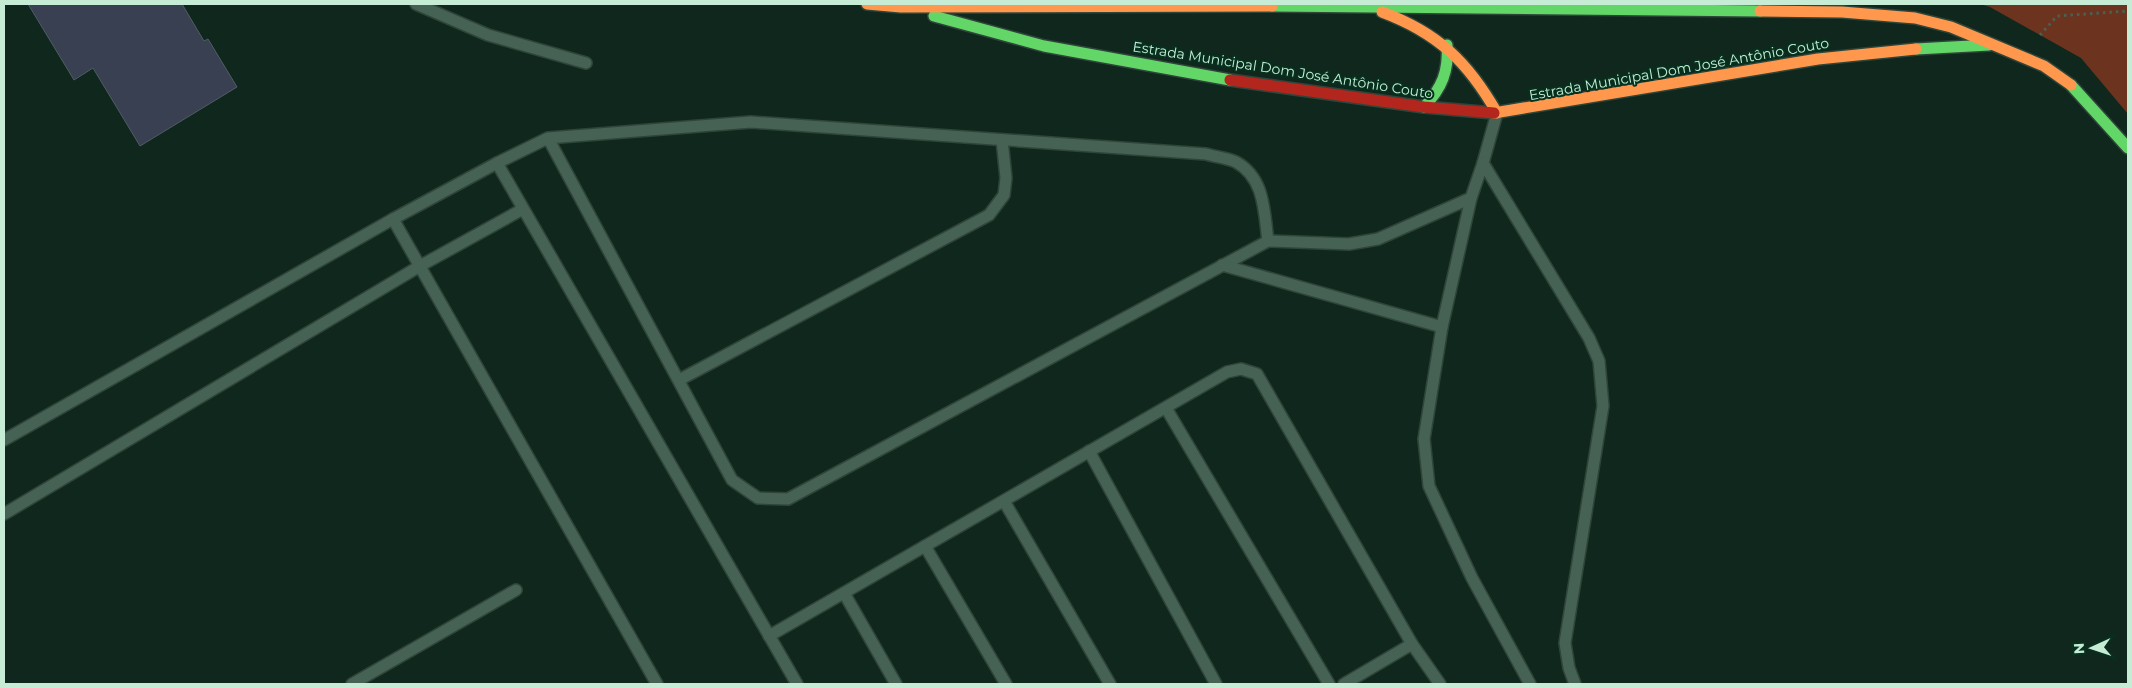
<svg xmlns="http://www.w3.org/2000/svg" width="2132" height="688" font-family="Montserrat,sans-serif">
<rect width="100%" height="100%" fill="#10271d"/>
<polygon fill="#6c341f" points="1980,4 2128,4 2128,114 2081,58 1990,7"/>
<polygon fill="#384051" stroke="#515c64" points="28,4 182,4 204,41 208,39 237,87 140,146 93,68 74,80"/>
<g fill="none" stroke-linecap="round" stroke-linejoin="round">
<g stroke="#2f453a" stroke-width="14">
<g id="lane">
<polyline points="416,4 488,35 586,63"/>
<polyline points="1497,113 1483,163 1589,338 1599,361 1603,406 1565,643 1569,668 1575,684"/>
<path d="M497,163L548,138L751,122L1206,154C1216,157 1228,158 1236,162C1265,178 1264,212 1268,241L788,499L758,498L732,480L548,138"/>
<polyline points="1471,198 1442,327 1424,439 1429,486 1472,578 1530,684"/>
<polyline points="393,219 657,684"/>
<polyline points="1268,241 1349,244 1378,239 1471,198 1483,163"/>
<polyline points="1222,265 1442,327"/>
<polyline points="679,380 989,215 1004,195 1006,178 1002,140"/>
<polyline points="1166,408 1329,684"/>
<polyline points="4,440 393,219 497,163 797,684"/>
<polyline points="1089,451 1216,684"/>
<polyline points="1004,501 1110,684"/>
<polyline points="4,514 420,266 523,209"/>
<polyline points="925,546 1006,684"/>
<polyline points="844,593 896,684"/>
<polyline points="769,636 1227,372 1241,369 1257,374 1412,644 1440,684"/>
<polyline points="352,684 516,590"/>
<polyline points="1344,684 1412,644"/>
</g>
</g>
<g stroke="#2f453a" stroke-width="14">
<g id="fast">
<polyline points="1272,6 1760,11"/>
<polyline points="934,16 1044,46 1230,80"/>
<polyline points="1916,49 1989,45"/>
<polyline points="2071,85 2128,148"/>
<path d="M1424,107C1442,88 1449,71 1447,45"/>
</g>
</g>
<g stroke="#2f453a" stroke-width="14">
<g id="slow">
<polyline points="867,4 901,7 1272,6"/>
<polyline points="1760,11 1842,12 1915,18 1951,27 2044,66 2071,85"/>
<path d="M1382,12C1438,33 1468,62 1497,113"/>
<polyline points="1494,113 1818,59 1916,49"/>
</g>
</g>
<g stroke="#2f453a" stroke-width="14">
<polyline id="jam" points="1230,80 1424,107 1494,113"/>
</g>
<polyline stroke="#496055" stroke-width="3" stroke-dasharray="2.5 4" stroke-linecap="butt" points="2040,35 2057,16 2128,11"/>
<use href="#lane" stroke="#466254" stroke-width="11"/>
<use href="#fast" stroke="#63d668" stroke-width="11"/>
<use href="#slow" stroke="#ff974d" stroke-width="11"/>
<use href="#jam" stroke="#b3261e" stroke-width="11"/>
</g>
<g text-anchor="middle" stroke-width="4" stroke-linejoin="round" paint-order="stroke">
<g font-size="14" fill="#c7ecd6" stroke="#06311e">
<text transform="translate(1679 69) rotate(-10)" y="5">Estrada Municipal Dom José Antônio Couto</text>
<text transform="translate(1283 70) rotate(9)" y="5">Estrada Municipal Dom José Antônio Couto</text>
</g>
</g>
<rect width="2132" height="688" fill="none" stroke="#c7ecd6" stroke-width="10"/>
<g transform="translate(2092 648) rotate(267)" stroke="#06311e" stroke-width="4" paint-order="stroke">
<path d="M0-4L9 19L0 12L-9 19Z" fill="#c7ecd6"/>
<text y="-8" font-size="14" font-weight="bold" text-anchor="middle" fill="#c7ecd6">N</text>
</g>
</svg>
